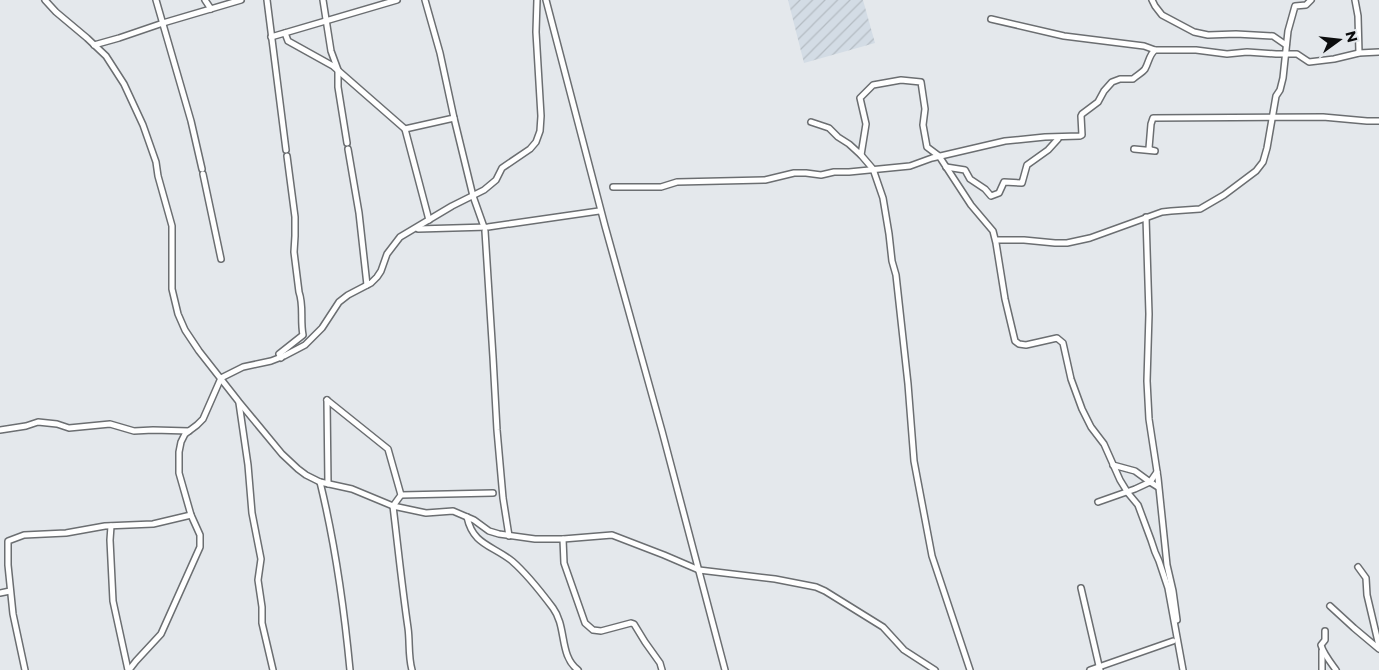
<svg xmlns="http://www.w3.org/2000/svg" width="1379" height="670" font-family="Montserrat,sans-serif">
<defs>
<pattern id="industrial-furrows" width="10" height="10" patternUnits="userSpaceOnUse" patternTransform="scale(1.25)"><rect width="10" height="10" fill="#d3dce5"/><path d="M-1 1l2-2M0 10L10 0M9 11l2-2" fill="none" stroke="#b4bcc3"/></pattern>
</defs>
<rect width="100%" height="100%" fill="#e4e8ec"/>
<polygon fill="url(#industrial-furrows)" points="788,0 863,0 875,43 804,63"/>
<g fill="none" stroke-linecap="round" stroke-linejoin="round">
<g stroke="#6b6e71" stroke-width="8">
<g id="minor">
<polyline points="45,0 56,12 87,38 106,56 124,84 143,125 156,162 158,176 172,226 172,289 178,314 185,330 199,351 239,402 282,454 298,469 306,475 320,482 352,489 393,506 426,513 453,511 474,520 489,531 499,534 535,539 563,539 612,535 664,555 699,570 775,579 816,587 825,591 883,627 904,650 935,670"/>
<polyline points="156,0 191,121 202,169"/>
<polyline points="205,0 211,9"/>
<polyline points="267,0 286,150"/>
<polyline points="323,0 331,51 338,70 338,87 347,143"/>
<polyline points="546,0 605,226 662,431 725,670"/>
<polyline points="1152,0 1155,6 1162,15 1194,32 1208,35 1236,34 1273,36 1286,45"/>
<polyline points="1355,0 1358,16 1359,53"/>
<polyline points="991,19 1064,36 1144,46 1155,50"/>
<polyline points="285,33 288,41 333,66 405,129 454,118 440,53 425,0"/>
<polyline points="271,37 397,0"/>
<polyline points="94,45 119,38 163,23 241,0"/>
<polyline points="454,118 473,196 484,227"/>
<polyline points="811,122 829,128 838,137 849,144 861,155 866,124 860,98 873,85 901,80 921,82 925,109 923,125 927,147 939,156 971,205 993,231 996,243 1005,299 1015,341 1019,344 1026,345 1057,338 1063,343 1071,379 1082,409 1091,427 1104,444 1120,480 1128,493 1138,505 1151,540 1155,552 1159,561 1168,588 1183,670"/>
<polyline points="405,129 429,220"/>
<polyline points="348,149 359,213 367,285"/>
<polyline points="1134,149 1155,151 1151,150 1149,148 1151,124 1153,118 1323,117 1367,121 1379,121"/>
<polyline points="861,155 873,169 883,198 889,234 892,261 896,275 908,384 914,461 932,556 970,670"/>
<polyline points="946,167 965,170 970,179 985,189 991,196 999,193 1004,182 1022,183 1027,165 1048,150 1058,139"/>
<polyline points="203,174 221,259"/>
<path d="M613,187H661L677,182L765,180L794,173H806L821,175L834,172H849L910,166L932,158L1005,141L1045,137L1080,136L1082,135L1081,116L1082,114L1098,102L1104,91L1112,82L1120,79H1133C1136,76 1142,73 1145,69C1149,62 1149,55 1155,50H1196L1227,54L1247,52L1276,54H1297L1309,62L1334,59L1359,53L1379,52"/>
<polyline points="1146,217 1149,314 1147,381 1149,419 1158,478 1167,565 1173,591 1177,620"/>
<polyline points="418,229 488,227 599,211"/>
<polyline points="485,231 493,357 497,430 503,498 509,536"/>
<polyline points="996,240 1024,240 1055,243 1067,243 1090,238 1162,212 1171,211 1200,209 1224,195 1256,171 1263,162 1267,148 1276,96 1280,90 1283,78 1288,31 1295,6 1306,5 1311,0"/>
<path d="M281,358L279,354L303,335C300,320 304,306 299,292L294,252L295,236V217L287,156"/>
<path d="M327,400L388,449L401,495L393,506C398,547 402,587 408,628C410,642 408,656 412,670"/>
<polyline points="327,400 328,484"/>
<polyline points="239,403 248,465 252,513 261,559 258,580 262,607 262,623 273,670"/>
<polyline points="0,430 26,426 38,422 57,424 69,428 110,424 134,431 153,430 189,431"/>
<polyline points="1113,465 1135,471 1150,482 1157,472"/>
<path d="M320,482C335,543 344,607 350,670"/>
<polyline points="401,495 493,493"/>
<polyline points="1098,502 1135,489 1150,482 1158,487"/>
<path d="M467,517C473,545 492,545 512,561C527,574 541,592 553,608C567,627 559,656 578,670"/>
<polyline points="111,526 110,540 113,601 128,670"/>
<polyline points="563,539 564,563 585,623 593,630 601,631 631,623 634,624 645,642 660,663 662,670"/>
<polyline points="1358,567 1366,578 1367,595 1379,646"/>
<polyline points="1081,588 1100,670"/>
<polyline points="0,593 10,591"/>
<polyline points="1330,606 1354,628 1379,649"/>
<path d="M1325,631V640L1321,645C1323,653 1331,663 1336,670"/>
<polyline points="1322,651 1322,670"/>
<polyline points="25,670 13,614 8,565 8,541 24,535 66,533 105,526 153,524 191,515"/>
<polyline points="129,670 136,661 161,634 200,547 200,535 191,515 179,473 179,452 181,442 185,434 197,425 203,419 221,378 243,367 271,361 284,356 305,345 322,328 339,302 348,295 371,283 377,277 381,271 387,254 400,237 452,206 484,190 496,180 502,168 530,149 536,142 540,131 541,116 536,32 537,0"/>
<polyline points="1090,670 1173,641"/>
</g>
</g>
<use href="#minor" stroke="#fff" stroke-width="5"/>
</g>
<g transform="translate(1339 40) rotate(75)" stroke="#e4e8ec" stroke-width="4" paint-order="stroke">
<path d="M0-4L9 19L0 12L-9 19Z" fill="#0b0c0d"/>
<text y="-8" font-size="14" font-weight="bold" text-anchor="middle" fill="#0b0c0d">N</text>
</g>
</svg>
